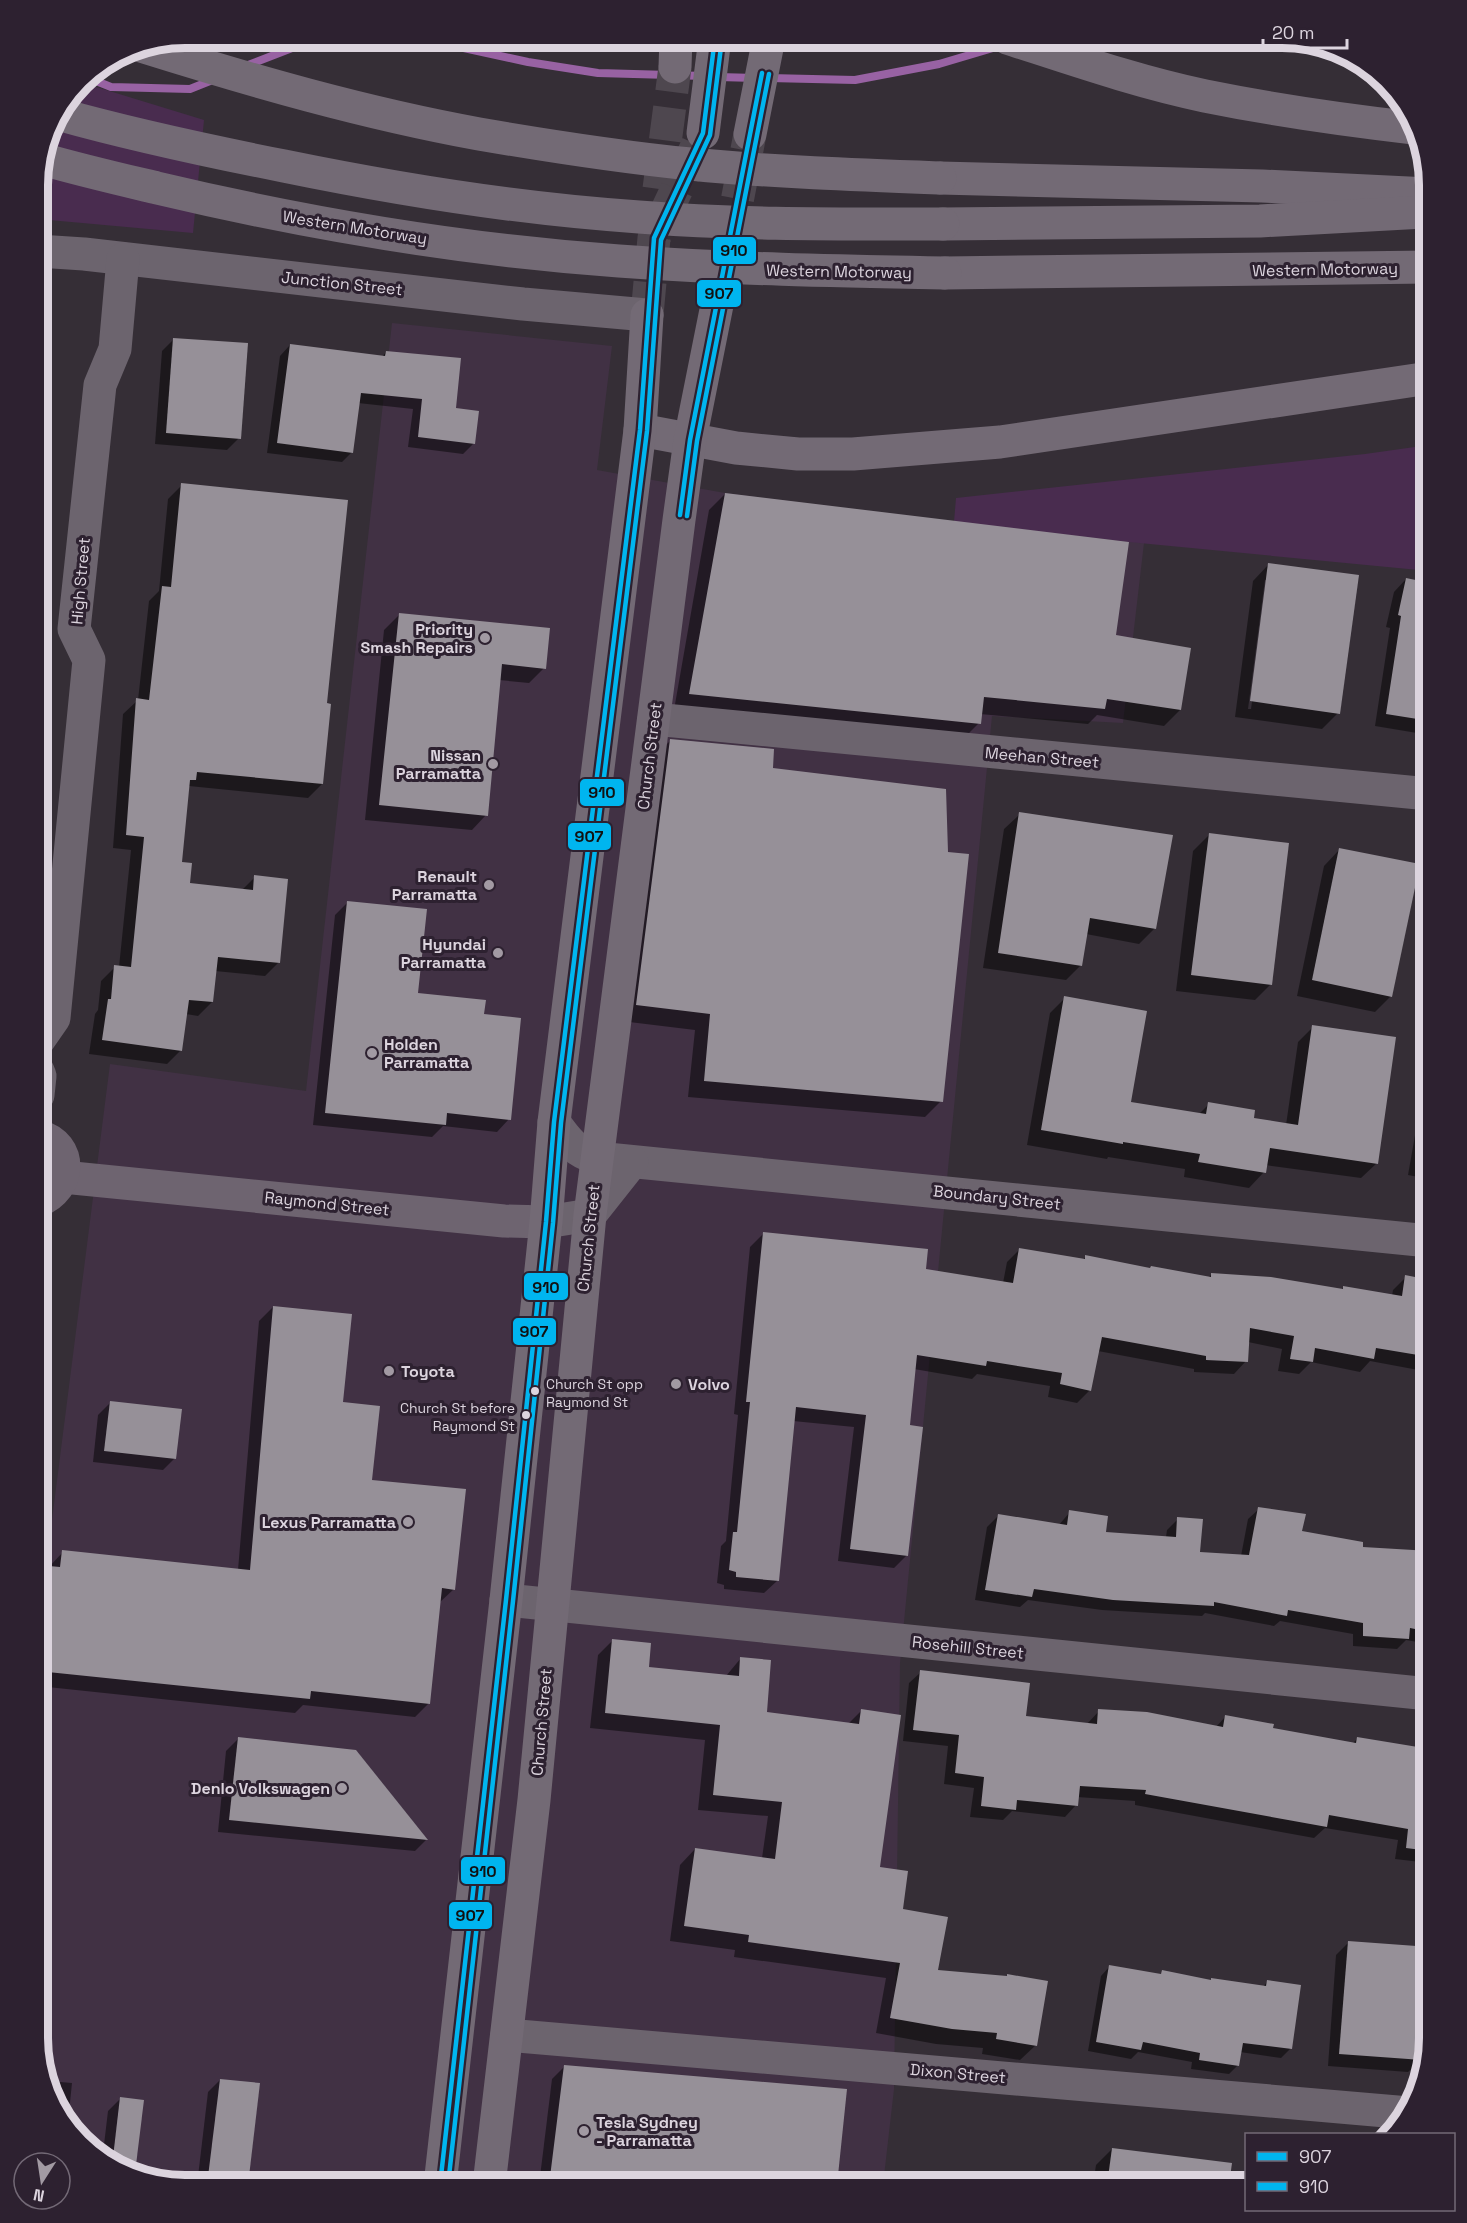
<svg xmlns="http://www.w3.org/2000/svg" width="1467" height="2223" font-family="'Space Grotesk',sans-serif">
<rect width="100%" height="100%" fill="#352e36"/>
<polygon fill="#413144" points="392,323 612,346 597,470 725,493 954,522 1144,543 1123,723 992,716 900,1663 894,2089 883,2185 176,2185 111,2166 57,2111 38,2038 38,1630 110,1064 306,1091"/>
<g fill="#492c4f">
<polygon points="80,82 204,120 193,233 38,219 38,176 49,128"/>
<polygon points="1429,445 1429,571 1129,542 954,522 956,498 1365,454"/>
</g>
<g fill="#0007" fill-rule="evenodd">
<polygon points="38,293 45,294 38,362"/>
<polygon points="174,339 239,438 227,450 155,444 162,351"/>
<polygon points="290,345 382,357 386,352 454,409 477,412 473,444 463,454 408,447 413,409 358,403 352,452 342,462 267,453 280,356"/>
<polygon points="38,410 41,411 38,452"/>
<polygon points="38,456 44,457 38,526"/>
<polygon points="182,485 325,705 322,784 308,798 189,786 180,863 188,885 242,890 255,877 279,962 265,976 215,971 212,1002 198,1016 186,1014 181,1050 167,1064 89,1054 95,1014 98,1010 101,981 115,967 119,967 131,850 113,848 123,714 138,700 149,601 159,591 168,499"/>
<polygon points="725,494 1114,637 1180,710 1164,726 1097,715 1088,724 980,714 979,723 963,739 674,710 709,510"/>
<path d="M1269,564L1338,713L1322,729L1235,717L1253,581ZM1265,580H1268L1251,709H1248Z"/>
<polygon points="1406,579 1429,585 1429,735 1375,726 1390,628 1386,627 1394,592"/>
<polygon points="399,615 544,668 529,683 499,680 486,815 472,830 365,820 384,630"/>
<polygon points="670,741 771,770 941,1101 925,1117 688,1097 695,1030 621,1021 654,757"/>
<polygon points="1020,814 1171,836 1154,929 1139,944 1086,934 1081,965 1066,980 983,968 1004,829"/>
<polygon points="1209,835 1271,984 1255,1000 1176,991 1193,851"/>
<polygon points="1340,849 1391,996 1375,1012 1297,996 1324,866"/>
<polygon points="347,903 417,994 483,1016 509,1119 497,1132 443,1126 432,1137 313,1125 335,915"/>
<polygon points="1065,998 1129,1103 1199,1114 1209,1104 1252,1119 1286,1125 1298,1042 1313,1027 1377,1163 1361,1178 1265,1165 1264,1172 1249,1188 1184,1177 1185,1169 1108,1157 1107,1159 1027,1145 1050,1013"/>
<polygon points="1429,1098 1429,1179 1408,1175 1420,1107"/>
<polygon points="763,1234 924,1270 1003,1283 1007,1262 1020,1249 1082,1260 1086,1257 1149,1269 1208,1278 1212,1274 1341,1290 1344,1287 1392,1296 1393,1290 1406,1277 1429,1281 1429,1372 1370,1361 1360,1372 1311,1362 1299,1374 1278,1371 1282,1349 1248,1342 1246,1361 1234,1374 1194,1372 1194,1369 1098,1351 1090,1390 1077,1403 1048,1397 1050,1386 977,1374 972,1379 914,1369 908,1427 907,1555 894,1568 838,1561 854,1427 793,1421 777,1581 764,1593 724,1589 724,1585 717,1583 721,1546 726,1541 738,1415 734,1414 750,1247"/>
<polygon points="273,1307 370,1481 454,1589 439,1603 429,1703 415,1717 303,1705 295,1713 38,1686 38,1566 48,1568 63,1552 238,1570 259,1321"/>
<polygon points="110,1403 175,1458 163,1470 93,1462 98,1415"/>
<polygon points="1259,1509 1301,1533 1361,1548 1429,1552 1429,1644 1406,1640 1397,1649 1353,1646 1353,1634 1280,1621 1274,1626 1205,1613 1202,1616 1102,1610 1028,1600 1020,1607 975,1600 987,1527 998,1516 1058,1526 1070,1512 1104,1533 1166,1537 1167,1530 1178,1519 1198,1553 1241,1556 1248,1519"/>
<polygon points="613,1640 647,1669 726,1676 741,1658 765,1713 848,1724 861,1711 879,1868 937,1972 1036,2045 1020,2060 982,2054 983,2048 936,2044 876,2033 886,1978 734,1957 735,1950 670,1941 680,1865 695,1849 762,1858 768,1816 698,1810 705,1740 590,1728 598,1655"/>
<polygon points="921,1672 1025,1718 1087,1724 1099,1711 1216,1727 1225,1717 1272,1729 1352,1744 1357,1739 1417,1749 1420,1745 1429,1746 1429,1863 1395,1859 1398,1840 1325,1828 1314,1838 1135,1805 1135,1801 1077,1797 1076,1805 1065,1817 1012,1811 1003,1820 970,1817 974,1788 944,1784 948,1746 903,1741 909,1683"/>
<polygon points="238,1739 426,1840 415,1851 218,1832 226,1751"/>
<polygon points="1349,1942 1421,2060 1408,2072 1328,2066 1336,1955"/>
<polygon points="1110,1966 1160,1975 1163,1972 1210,1981 1263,1987 1267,1982 1290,2049 1281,2058 1240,2052 1238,2065 1229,2074 1191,2069 1192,2062 1138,2052 1131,2059 1088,2051 1101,1976"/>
<polygon points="564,2067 845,2090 835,2185 539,2185 552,2079"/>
<polygon points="220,2080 259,2085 247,2185 197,2185 208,2092"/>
<polygon points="49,2081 72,2083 68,2122 57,2111"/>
<polygon points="120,2099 134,2173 111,2166 98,2152 103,2153 108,2111"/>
<polygon points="1112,2149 1230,2164 1228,2185 1093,2185 1096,2165"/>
</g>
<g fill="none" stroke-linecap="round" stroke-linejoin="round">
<g stroke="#9862a3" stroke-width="8">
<polyline points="418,38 528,62 598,73 705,76"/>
<polyline points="243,67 318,38"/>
<polyline points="86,77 111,87 190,89 215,79"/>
<polyline points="718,77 756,78"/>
<polyline points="769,78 855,80 939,64 1003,45"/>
</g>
</g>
<g fill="#969098">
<polygon points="173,338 248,343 241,439 166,433"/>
<polygon points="290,344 385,356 386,351 461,358 456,408 479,411 475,444 418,437 422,399 361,393 353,453 277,443"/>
<polygon points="181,483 348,500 327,703 331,704 323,784 197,772 196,780 190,780 182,862 192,863 190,883 253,890 254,875 288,879 280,963 218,957 213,1002 189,1000 182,1051 102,1040 108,999 111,999 114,965 131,967 144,837 126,835 136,698 149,700 162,586 171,587"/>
<polygon points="725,493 1129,542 1116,635 1191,648 1181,710 1107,699 1105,709 984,697 981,724 689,694"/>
<polygon points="1268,563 1359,575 1340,714 1250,701"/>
<polygon points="1406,578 1430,583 1430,721 1386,714 1401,616 1398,615"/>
<polygon points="399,613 550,628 546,669 502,664 488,816 379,805"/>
<polygon points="670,739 774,749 773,768 946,789 948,852 969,854 943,1102 704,1081 710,1014 636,1005"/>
<polygon points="1019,812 1173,835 1156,929 1090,918 1082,966 998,953"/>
<polygon points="1209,833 1289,843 1272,985 1191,975"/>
<polygon points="1339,848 1420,864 1392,997 1312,980"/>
<polygon points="347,901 427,909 418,993 486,1000 484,1014 521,1018 511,1120 447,1113 446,1125 325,1113"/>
<polygon points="1064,996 1147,1011 1131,1102 1206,1114 1208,1102 1255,1110 1254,1118 1298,1125 1312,1025 1396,1037 1378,1164 1270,1148 1266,1173 1198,1162 1200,1154 1123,1142 1123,1144 1041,1130"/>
<polygon points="763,1232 928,1249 926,1269 1013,1283 1019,1248 1085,1259 1085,1255 1150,1268 1151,1266 1211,1277 1211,1273 1271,1277 1343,1289 1343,1286 1402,1296 1405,1275 1430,1280 1430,1357 1376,1348 1374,1359 1315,1348 1313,1362 1290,1359 1294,1336 1250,1328 1248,1362 1206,1360 1206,1356 1102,1337 1091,1391 1060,1384 1062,1373 987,1361 986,1366 917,1355 910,1425 923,1427 908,1556 850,1549 866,1415 796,1407 779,1581 736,1577 736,1572 729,1570 733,1532 737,1532 750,1402 746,1402"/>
<polygon points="273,1306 352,1314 343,1402 380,1406 372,1480 466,1489 455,1590 442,1588 430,1704 311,1691 310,1699 38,1671 38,1565 60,1567 62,1550 250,1570"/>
<polygon points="110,1401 182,1409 176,1459 104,1451"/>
<polygon points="1258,1507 1306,1514 1302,1531 1363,1542 1363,1547 1430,1551 1430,1632 1410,1628 1409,1639 1363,1636 1363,1623 1288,1610 1287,1616 1214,1602 1214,1606 1113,1600 1034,1589 1032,1597 985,1590 998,1514 1067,1525 1069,1510 1108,1516 1106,1532 1176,1537 1177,1517 1203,1519 1200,1552 1249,1555"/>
<polygon points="612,1639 651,1643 649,1667 739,1676 740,1657 771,1660 767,1712 859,1724 861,1709 901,1715 880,1867 908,1871 903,1909 948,1917 938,1970 1007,1976 1007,1974 1048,1981 1037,2046 996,2039 997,2033 952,2029 890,2018 900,1963 748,1942 749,1935 684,1926 695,1848 775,1859 782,1802 713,1795 720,1725 605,1713"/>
<polygon points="920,1670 1030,1683 1026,1716 1097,1724 1098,1709 1147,1712 1223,1727 1225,1715 1274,1724 1273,1728 1356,1743 1357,1737 1430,1749 1430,1851 1406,1848 1408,1829 1329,1815 1327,1827 1145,1794 1146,1790 1080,1786 1078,1806 1017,1800 1016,1810 981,1806 984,1777 955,1773 959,1735 913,1730"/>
<polygon points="238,1737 356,1750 428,1840 229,1820"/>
<polygon points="1348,1941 1430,1947 1422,2060 1339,2054"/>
<polygon points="1109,1965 1161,1974 1162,1970 1211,1980 1211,1978 1266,1986 1267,1980 1301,1985 1292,2049 1243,2043 1239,2066 1199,2060 1200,2053 1143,2042 1141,2050 1096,2042"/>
<polygon points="564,2065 847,2089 837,2185 549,2185"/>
<polygon points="220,2079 260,2083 248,2185 207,2185"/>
<polygon points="120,2097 144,2100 135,2173 112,2166"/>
<polygon points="1112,2148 1232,2163 1229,2185 1107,2185"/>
</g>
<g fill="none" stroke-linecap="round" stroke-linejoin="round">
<g stroke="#4e474f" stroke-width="33" stroke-dasharray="33 16" stroke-linecap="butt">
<polyline points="659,189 675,67"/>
<polyline points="719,295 750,134"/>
<polyline points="647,315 654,238 703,133"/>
</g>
<g stroke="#6c646e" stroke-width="33">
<polyline points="38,251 84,254 523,304 647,315"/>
<polyline points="654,719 1429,794"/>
<polyline points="38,1041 54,1018 89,660 74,629 100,385 115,349 123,259"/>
<polyline points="38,1095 40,1076 38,1071"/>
<path d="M554,1122C566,1139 576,1153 597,1158L1429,1241"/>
<polyline points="546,1222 590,1215 632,1162"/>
<polyline points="506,1600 1429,1694"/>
<polyline points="507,2035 1409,2113"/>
</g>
<g stroke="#6e6470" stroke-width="33">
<polyline points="63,1177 504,1221 546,1222"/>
<path d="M38,1201C71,1189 74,1144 38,1136"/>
</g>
<g stroke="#736a75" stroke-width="33">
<path d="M1007,38C1072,59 1138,82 1205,96C1274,110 1344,120 1414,128"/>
<polyline points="675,67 676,38"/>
<polyline points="703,133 715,38"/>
<polyline points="750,134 769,38"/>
<polyline points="940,178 1262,186 1429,194"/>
<polyline points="943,224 1260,221 1424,212"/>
<polyline points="945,273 1429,267"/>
<polyline points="640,430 736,448 798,454 853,454 1000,442 1429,378"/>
<polyline points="440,2185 506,1600 546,1222 554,1122 640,430 647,315"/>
<polyline points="489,2185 534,1800 590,1215 679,520 690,440 719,295"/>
</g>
<g stroke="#736a75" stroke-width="33">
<path d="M141,46C253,81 364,113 479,134C549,146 620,157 690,164C773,172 857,175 940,178"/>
<path d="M58,114C133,135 208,151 284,166C401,190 519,209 639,217C740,225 841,224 943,224"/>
<path d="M42,159C80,170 119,179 157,188C309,224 464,250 619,261C728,269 836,271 945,273"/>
</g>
<g stroke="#2d2130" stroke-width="9">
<g id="bus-1">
<polyline points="680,515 690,440 762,73"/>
<polyline points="440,2185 506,1600 546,1222 554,1122 640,430 654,238 703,133 715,38"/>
</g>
</g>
<g stroke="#2d2130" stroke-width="9">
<g id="bus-2">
<polyline points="687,516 697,441 769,74"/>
<polyline points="448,2185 513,1601 553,1223 561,1123 647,431 661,240 710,135 722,39"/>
</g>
</g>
<use href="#bus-1" stroke="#00b5ef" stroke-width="4.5"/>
<use href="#bus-2" stroke="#00b5ef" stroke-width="4.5"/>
</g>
<g fill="#a29aa3" stroke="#2d2130" stroke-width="2">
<circle cx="485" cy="638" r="6"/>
<circle cx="493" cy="764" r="6"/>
<circle cx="489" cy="885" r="6"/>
<circle cx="498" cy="953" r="6"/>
<circle cx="372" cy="1053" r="6"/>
<circle cx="389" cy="1371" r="6"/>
<circle cx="676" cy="1384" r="6"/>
<circle cx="408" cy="1522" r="6"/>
<circle cx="342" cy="1788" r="6"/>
<circle cx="584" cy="2131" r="6"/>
</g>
<g fill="#dcd4de" stroke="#2d2130" stroke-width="2">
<circle cx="535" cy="1391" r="5"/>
<circle cx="526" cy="1415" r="5"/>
</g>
<g text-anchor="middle" stroke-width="6" stroke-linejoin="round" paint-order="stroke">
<g font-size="14" fill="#dcd4de" stroke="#2d2130" text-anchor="start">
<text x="546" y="1389">Church St opp<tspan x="546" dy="18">Raymond St</tspan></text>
<text x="515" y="1413" text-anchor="end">Church St before<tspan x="515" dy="18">Raymond St</tspan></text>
</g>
<g font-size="16" fill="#dcd4de" stroke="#2d2130">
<text transform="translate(355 227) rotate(9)" y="6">Western Motorway</text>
<text transform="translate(1325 269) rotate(-1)" y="6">Western Motorway</text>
<text transform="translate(839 271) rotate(1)" y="6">Western Motorway</text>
<text transform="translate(342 283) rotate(6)" y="6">Junction Street</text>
<text transform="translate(80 581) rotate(-85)" y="6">High Street</text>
<text transform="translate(649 756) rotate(-83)" y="6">Church Street</text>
<text transform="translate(1042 757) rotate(5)" y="6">Meehan Street</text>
<text transform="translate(997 1197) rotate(6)" y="6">Boundary Street</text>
<text transform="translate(327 1203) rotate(6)" y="6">Raymond Street</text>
<text transform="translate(588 1238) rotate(-84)" y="6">Church Street</text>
<text transform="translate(968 1647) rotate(6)" y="6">Rosehill Street</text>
<text transform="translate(541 1722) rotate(-85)" y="6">Church Street</text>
<text transform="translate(958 2073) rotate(5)" y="6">Dixon Street</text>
</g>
<g font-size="16" font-weight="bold" fill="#dcd4de" stroke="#2d2130" text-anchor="end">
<text x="473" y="635">Priority<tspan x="473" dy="18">Smash Repairs</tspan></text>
<text x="481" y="761">Nissan<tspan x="481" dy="18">Parramatta</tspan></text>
<text x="477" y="882">Renault<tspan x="477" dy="18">Parramatta</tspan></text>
<text x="486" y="950">Hyundai<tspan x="486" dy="18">Parramatta</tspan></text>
<text x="384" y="1050" text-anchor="start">Holden<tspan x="384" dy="18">Parramatta</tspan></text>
<text x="401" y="1377" text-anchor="start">Toyota</text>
<text x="688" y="1390" text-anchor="start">Volvo</text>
<text x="396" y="1528">Lexus Parramatta</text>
<text x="330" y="1794">Denlo Volkswagen</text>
<text x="596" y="2128" text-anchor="start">Tesla Sydney<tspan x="596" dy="18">- Parramatta</tspan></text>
</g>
</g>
<path d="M0 0H1467V2223H0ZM185 48H1282A137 137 0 0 1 1419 185V2038A137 137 0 0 1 1282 2175H185A137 137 0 0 1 48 2038V185A137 137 0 0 1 185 48Z" fill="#2d2130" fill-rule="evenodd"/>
<path fill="none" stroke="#dcd4de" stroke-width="8" d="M185 48H1282A137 137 0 0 1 1419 185V2038A137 137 0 0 1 1282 2175H185A137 137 0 0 1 48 2038V185A137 137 0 0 1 185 48Z"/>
<g stroke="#2d2130" stroke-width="2">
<rect x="712" y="236" width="45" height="29" rx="6" fill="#00b5ef"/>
<rect x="696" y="279" width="46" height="29" rx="6" fill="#00b5ef"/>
<rect x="579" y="778" width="46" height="29" rx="6" fill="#00b5ef"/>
<rect x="567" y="822" width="45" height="29" rx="6" fill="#00b5ef"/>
<rect x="523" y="1272" width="46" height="29" rx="6" fill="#00b5ef"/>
<rect x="512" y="1317" width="45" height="29" rx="6" fill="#00b5ef"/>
<rect x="460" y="1856" width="46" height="29" rx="6" fill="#00b5ef"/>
<rect x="448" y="1901" width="45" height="29" rx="6" fill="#00b5ef"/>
</g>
<g font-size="16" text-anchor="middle" font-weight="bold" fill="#111">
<text x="734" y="256">910</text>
<text x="719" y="299">907</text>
<text x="602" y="798">910</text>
<text x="589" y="842">907</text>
<text x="546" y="1293">910</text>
<text x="534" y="1337">907</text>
<text x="483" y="1877">910</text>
<text x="470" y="1921">907</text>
</g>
<rect x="1245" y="2133" width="210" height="78" fill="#2d2130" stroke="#736976" stroke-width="1.5"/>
<rect x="1257" y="2152" width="30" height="9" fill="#00b5ef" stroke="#736976" stroke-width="1.5"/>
<text x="1299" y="2163" font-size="18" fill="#dcd4de">907</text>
<rect x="1257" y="2182" width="30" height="9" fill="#00b5ef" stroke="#736976" stroke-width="1.5"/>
<text x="1299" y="2193" font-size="18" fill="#dcd4de">910</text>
<g transform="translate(42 2181) rotate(192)"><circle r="28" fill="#2d2130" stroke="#736976" stroke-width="1.5"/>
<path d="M0-4.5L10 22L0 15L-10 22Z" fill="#a29aa3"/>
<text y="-9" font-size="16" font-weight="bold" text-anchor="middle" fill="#dcd4de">N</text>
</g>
<path d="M1263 39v9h84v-9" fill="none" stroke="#dcd4de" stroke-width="3"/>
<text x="1272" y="39" font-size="18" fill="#dcd4de" stroke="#2d2130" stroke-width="4.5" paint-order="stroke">20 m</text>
</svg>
